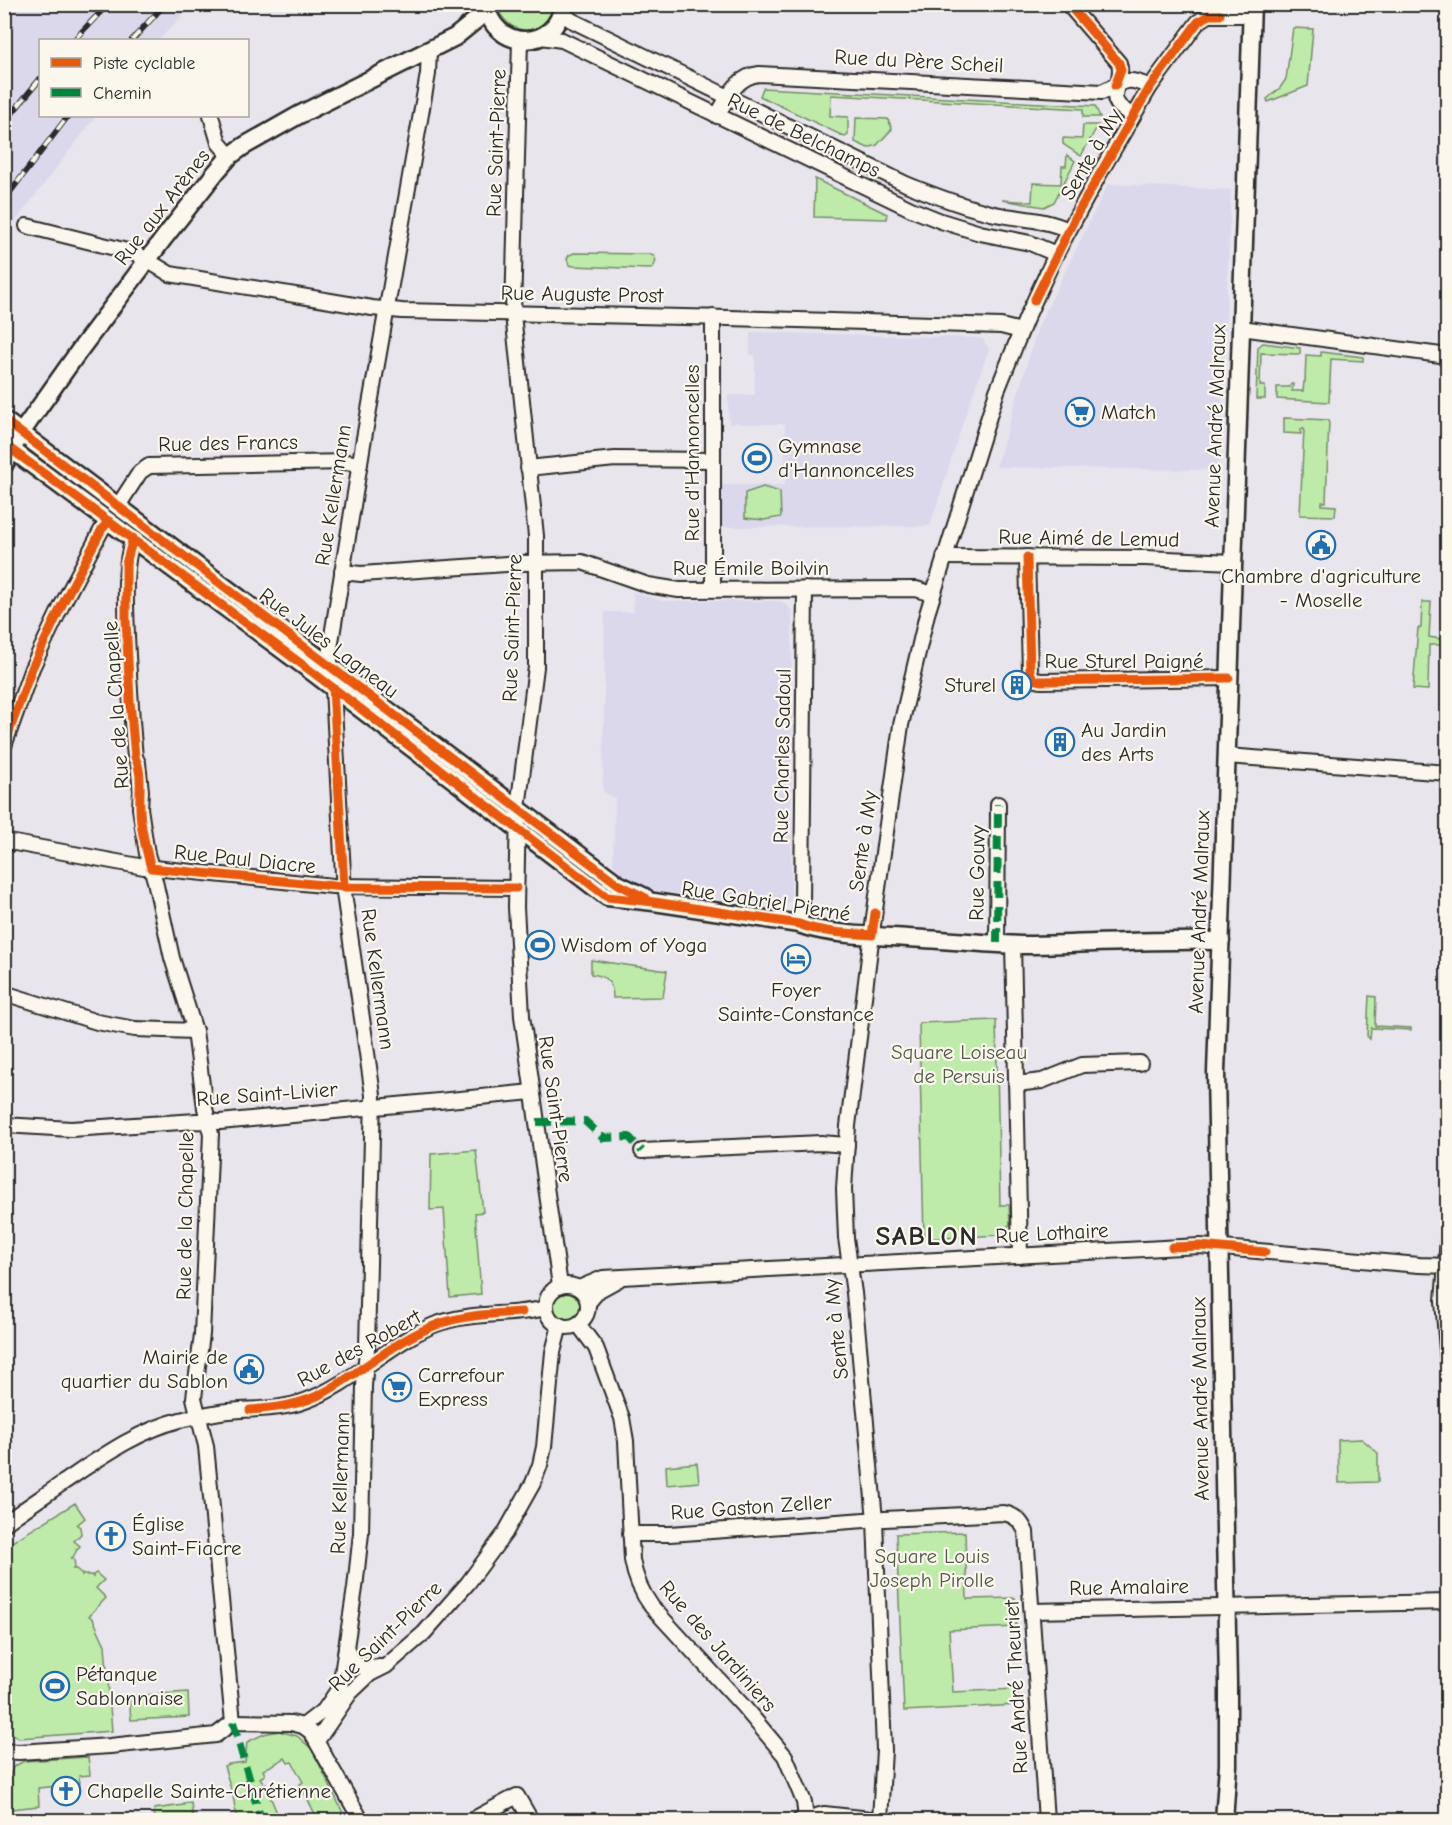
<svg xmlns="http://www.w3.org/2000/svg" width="1452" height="1825" font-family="'Comic Neue',sans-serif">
<rect width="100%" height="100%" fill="#e8e5ec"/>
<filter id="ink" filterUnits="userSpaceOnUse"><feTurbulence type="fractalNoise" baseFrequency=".0167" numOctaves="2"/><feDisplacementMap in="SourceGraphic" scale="12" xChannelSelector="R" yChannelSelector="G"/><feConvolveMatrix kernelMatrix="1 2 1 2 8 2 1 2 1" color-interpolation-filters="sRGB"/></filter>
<g filter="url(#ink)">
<g fill="#dbd8ec">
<polygon points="5,4 192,5 159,40 40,40 40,116 96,116 5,235"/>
<polygon points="1108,184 1231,190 1222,417 1218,470 996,467 1038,327"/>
<polygon points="750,332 982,338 989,349 965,416 930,526 721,527 721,485 785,485 785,424 738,424 738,423 735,422 735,424 729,424 728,395 755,395 755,355 750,355"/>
<polygon points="633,592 662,601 782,601 792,611 791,900 781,908 657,891 621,875 616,870 613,862 615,798 603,792 605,612 634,612"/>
</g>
<g fill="#beeba9" stroke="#748b6a" stroke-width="1.5">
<path d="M497,5H554C546,39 506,38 497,5Z"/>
<polygon points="1293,28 1313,29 1308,86 1268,102 1267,99 1280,88 1286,79"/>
<polygon points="763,88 1095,106 1100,117 1083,117 1083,109 831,95 830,116 848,117 848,135 845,137 760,96"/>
<polygon points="856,118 888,119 892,129 877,145 868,148 855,142"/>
<polygon points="1083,125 1098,125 1081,156 1063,144 1063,138 1082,139"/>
<polygon points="1067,155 1075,161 1054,202 1044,207 1002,200 1032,202 1033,183 1061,184 1062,166 1066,166"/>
<polygon points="815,179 887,214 887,219 814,217"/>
<polygon points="574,253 649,254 654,256 656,261 653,268 649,269 574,266 569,265 567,259 569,255"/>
<polygon points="1263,343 1300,348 1300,354 1261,353 1260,386 1265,386 1265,399 1256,399 1258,347"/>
<polygon points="1321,352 1363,357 1363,361 1331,359 1329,402 1277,399 1277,387 1290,387 1291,384 1293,384 1292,391 1303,391 1304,382 1305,382 1306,355 1321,356"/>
<polygon points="1284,418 1329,420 1326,502 1322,502 1322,505 1336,506 1335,516 1300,515 1304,429 1301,429 1301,434 1284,433"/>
<polygon points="763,487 780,492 781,517 764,520 745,518 745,493"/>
<polygon points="1422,602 1431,602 1429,637 1447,640 1447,645 1429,645 1428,690 1413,689 1418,628 1421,628"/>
<path d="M591,960L667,971L663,997L613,998C613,982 607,976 591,974Z"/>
<polygon points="1369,996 1376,997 1375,1026 1411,1028 1411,1030 1371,1028 1370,1039 1367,1036"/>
<polygon points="996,1020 1000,1205 1009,1205 1010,1224 1000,1235 924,1239 919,1023"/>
<polygon points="476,1150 483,1212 475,1213 481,1294 450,1297 444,1209 430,1210 431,1154"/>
<circle cx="567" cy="1306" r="14"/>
<polygon points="1362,1439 1378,1453 1378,1482 1339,1483 1338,1440"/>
<polygon points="697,1463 699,1482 667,1485 666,1466"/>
<polygon points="75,1503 85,1518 77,1525 80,1527 81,1534 74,1541 80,1546 78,1549 76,1549 77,1550 73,1557 71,1558 74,1559 75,1567 73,1569 76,1569 82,1574 82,1576 83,1575 91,1575 93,1577 93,1575 96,1573 104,1580 96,1588 106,1598 89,1616 93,1619 105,1645 112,1731 19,1738 7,1730 4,1702 5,1548 12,1542"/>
<polygon points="965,1532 967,1599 1015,1598 1016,1627 949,1630 953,1692 1017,1689 1018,1705 904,1711 896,1534"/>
<polygon points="188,1692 189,1717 131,1720 129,1696"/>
<polygon points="279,1731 297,1736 312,1749 344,1815 334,1820 318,1820 300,1784 303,1782 292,1762 288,1763 285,1758 263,1770 265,1775 260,1778 261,1779 264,1784 266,1784 270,1792 269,1794 280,1820 237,1820 233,1796 224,1766 229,1764 245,1762 247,1742 264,1734"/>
<polygon points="88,1757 90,1775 79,1776 80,1784 38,1788 39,1806 11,1809 9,1779 13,1767 24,1761"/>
<polygon points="191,1802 193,1820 155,1820 154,1809 184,1805 184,1803"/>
</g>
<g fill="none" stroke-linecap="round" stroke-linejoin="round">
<g stroke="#2b2b2b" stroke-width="18">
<g id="minor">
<path d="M1068,4L1119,63C1126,85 1098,99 1133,115"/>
<path d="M562,12L571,20L906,184C935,196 964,207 995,214C1020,219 1045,219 1068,230"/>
<polyline points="541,37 562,40 911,209 941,221 980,233 1030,243 1056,254"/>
<polyline points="520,40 513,314 536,536 536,667 518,808 516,907 522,1016 560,1286"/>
<polyline points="211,116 219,143 230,156"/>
<path d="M717,116C727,99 736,76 759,74L1102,92C1125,81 1126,76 1150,87"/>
<polyline points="27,226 135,253 170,274 372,308 402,311 729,318 1001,326 1021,331"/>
<polyline points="713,317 713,589"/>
<polyline points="1241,328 1448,356"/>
<polyline points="528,468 615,459 713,460"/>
<polyline points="118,506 140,472 149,466 346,462 360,464"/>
<path d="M133,538C123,569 126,603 127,636C129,676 131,716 135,757L138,763L141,791L140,808L147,854L155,881L172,958L195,1031L205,1108L211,1134L202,1334L194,1398L206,1446L233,1722"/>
<polyline points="944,557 1145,558 1233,562"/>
<polyline points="1027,557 1030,671 1033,679 1041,681 1229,678"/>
<polyline points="342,572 361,574 520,563 582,562 648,585 679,590 916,589 933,594"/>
<polyline points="4,746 32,668 62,605 102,529 109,521"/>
<polyline points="1227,756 1448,773"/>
<polyline points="4,841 144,867 333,886 516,888"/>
<polyline points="799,924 802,904 805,589"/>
<polyline points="997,943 998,804"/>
<polyline points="1013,944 1020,1256"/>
<polyline points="4,993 97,1022 135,1029 195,1031"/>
<polyline points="1016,1084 1042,1081 1082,1065 1140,1063"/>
<polyline points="4,1125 71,1129 197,1121 220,1122 532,1092"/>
<polyline points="642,1151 821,1143 847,1145"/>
<polyline points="1448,1239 1443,1301 1448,1362"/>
<circle cx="567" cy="1306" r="21"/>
<polyline points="579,1288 603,1278 1200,1246 1419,1265 1448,1266"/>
<polyline points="588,1303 599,1290 619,1279"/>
<path d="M578,1324L596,1348L622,1418L626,1441L632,1560C635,1578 641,1592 652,1607L743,1706L785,1756L804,1802L806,1818"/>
<path d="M4,1524C24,1509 44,1496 64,1482C100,1458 137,1431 180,1420C193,1417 207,1414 220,1412C248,1408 278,1411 305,1401C352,1384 388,1344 434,1325C470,1311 509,1317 546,1308"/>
<path d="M630,1534H670L865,1520L1004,1513C1016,1516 1021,1521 1026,1532L1046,1820"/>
<polyline points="1033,1611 1448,1602"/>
<path d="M346,1646C350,1665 362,1670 380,1667"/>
<polyline points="303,1726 325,1709 340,1687 355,1588 361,1533 364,1386 367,1348 373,1095 344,893 333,688 330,666 330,648 363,444 428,74 429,49"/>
<polyline points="317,1741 350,1693 370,1674 386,1666 424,1633 468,1583 505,1533 533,1483 540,1465 544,1447 553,1352 560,1325"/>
<polyline points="4,1751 19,1752 110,1746 216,1735 233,1722 291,1723 303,1726 311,1732 361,1820"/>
<polyline points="472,1820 517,1796 531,1820"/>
<polyline points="800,1820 824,1814 880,1820"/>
<polyline points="880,1820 884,1750 875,1520 854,1293 846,1238 844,1189 848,1126 874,917 901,725 927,614 997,391 1026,319 1056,254 1101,171 1150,87 1198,22 1209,15 1252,15"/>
</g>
</g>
<g stroke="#2b2b2b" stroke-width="21">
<g id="major">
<path d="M486,4C493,52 557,52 563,4"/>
<polyline points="4,420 618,884 645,897"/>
<path d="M4,444L315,674L607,897L654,902L799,924C825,935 879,936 908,938C949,940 991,945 1032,945C1095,944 1158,939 1221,941"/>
<polyline points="4,465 21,433 79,351 164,238 216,172 230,156 244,146 299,115 455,37 487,11"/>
<polyline points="1224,1820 1228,1765 1228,1683 1216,1073 1252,4"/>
</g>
</g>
<use href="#minor" stroke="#fbf7ec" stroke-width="14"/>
<use href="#major" stroke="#fbf7ec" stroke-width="16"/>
<g stroke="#2b2b2b" stroke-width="6">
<g id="rail">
<polyline points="74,40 108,4"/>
<polyline points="132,40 165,4"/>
<polyline points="4,123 40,79"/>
<polyline points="4,200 68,116"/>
</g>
</g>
<use href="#rail" stroke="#fbf7ec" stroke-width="4" stroke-dasharray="11" stroke-linecap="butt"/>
<g stroke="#00873e" stroke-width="8" stroke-dasharray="15 8" stroke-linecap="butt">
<polyline points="997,943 998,804"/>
<polyline points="537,1122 585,1121 603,1138 629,1137 642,1151"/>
<polyline points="233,1722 261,1820"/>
</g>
<g stroke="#fbf7ec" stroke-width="13">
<g id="cycleway">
<polyline points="1068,4 1119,63 1121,70 1115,86"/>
<polyline points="1034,301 1077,214 1132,118 1150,87 1198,22 1209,15 1220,15"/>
<polyline points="4,420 618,884 646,898"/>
<path d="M4,444L315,674L607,897L654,902L799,924C821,933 849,933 872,935L875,913"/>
<path d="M133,538L126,564V619L130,701L135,757C143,773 139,791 140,808C140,827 146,849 151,868L344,887L516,888"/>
<polyline points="1027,557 1030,671 1033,679 1041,681 1229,678"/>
<polyline points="333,688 344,887"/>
<polyline points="4,746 32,668 62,605 102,529 109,521"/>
<polyline points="1172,1247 1200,1246 1265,1252"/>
<path d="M250,1410C275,1408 302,1405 325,1392C361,1372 398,1339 436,1325C463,1315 493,1314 522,1312"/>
</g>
</g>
<use href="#cycleway" stroke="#e8590c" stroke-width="9"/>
</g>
</g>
<defs>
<g id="supermarket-ring" transform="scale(1.5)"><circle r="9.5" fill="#fbf7ec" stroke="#1f6fb2" stroke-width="1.5"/><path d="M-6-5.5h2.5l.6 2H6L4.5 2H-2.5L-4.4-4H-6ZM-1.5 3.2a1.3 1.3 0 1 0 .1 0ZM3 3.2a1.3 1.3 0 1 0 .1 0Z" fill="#1f6fb2"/></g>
<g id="stadium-ring" transform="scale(1.5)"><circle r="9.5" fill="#fbf7ec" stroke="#1f6fb2" stroke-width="1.5"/><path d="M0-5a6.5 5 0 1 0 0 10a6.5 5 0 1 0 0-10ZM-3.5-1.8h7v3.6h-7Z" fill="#1f6fb2"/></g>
<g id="civic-ring" transform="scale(1.5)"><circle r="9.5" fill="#fbf7ec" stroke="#1f6fb2" stroke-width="1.5"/><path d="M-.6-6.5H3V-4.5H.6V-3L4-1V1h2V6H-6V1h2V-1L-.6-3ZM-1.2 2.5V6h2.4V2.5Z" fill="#1f6fb2"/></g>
<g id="building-ring" transform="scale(1.5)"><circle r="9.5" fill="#fbf7ec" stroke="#1f6fb2" stroke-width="1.5"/><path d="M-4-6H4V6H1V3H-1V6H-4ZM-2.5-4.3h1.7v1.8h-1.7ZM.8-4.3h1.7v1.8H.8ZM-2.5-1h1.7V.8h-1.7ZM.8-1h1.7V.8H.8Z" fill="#1f6fb2"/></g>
<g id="hotel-ring" transform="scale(1.5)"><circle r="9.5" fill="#fbf7ec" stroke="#1f6fb2" stroke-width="1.5"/><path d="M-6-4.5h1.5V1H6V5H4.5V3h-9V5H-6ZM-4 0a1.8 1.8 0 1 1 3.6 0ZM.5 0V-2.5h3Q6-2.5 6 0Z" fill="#1f6fb2"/></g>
<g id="church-ring" transform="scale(1.5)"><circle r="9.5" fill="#fbf7ec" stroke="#1f6fb2" stroke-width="1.5"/><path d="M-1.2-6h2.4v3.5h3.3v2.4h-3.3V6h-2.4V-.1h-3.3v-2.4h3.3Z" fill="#1f6fb2"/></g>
</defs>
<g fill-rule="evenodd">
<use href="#supermarket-ring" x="1080" y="412"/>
<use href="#stadium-ring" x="757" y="458"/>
<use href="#civic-ring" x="1321" y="545"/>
<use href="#building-ring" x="1017" y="685"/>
<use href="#building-ring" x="1060" y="742"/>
<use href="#stadium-ring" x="540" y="945"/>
<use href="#hotel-ring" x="796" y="959"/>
<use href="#civic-ring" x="249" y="1369"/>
<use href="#supermarket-ring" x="397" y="1387"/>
<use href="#church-ring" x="111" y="1536"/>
<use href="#stadium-ring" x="55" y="1686"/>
<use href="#church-ring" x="66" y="1791"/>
</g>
<g text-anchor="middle" stroke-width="4.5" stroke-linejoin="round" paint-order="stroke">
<g font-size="21" fill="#2b2b2b" stroke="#fbf7ec">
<text transform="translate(919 61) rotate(3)" y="7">Rue du Père Scheil</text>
<text transform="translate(804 135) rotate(26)" y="7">Rue de Belchamps</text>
<text transform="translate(496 143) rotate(-88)" y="7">Rue Saint-Pierre</text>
<text transform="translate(1091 154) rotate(-60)" y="7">Sente à My</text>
<text transform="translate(162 207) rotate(-52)" y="7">Rue aux Arènes</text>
<text transform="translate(582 294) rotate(1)" y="7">Rue Auguste Prost</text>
<text transform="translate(1215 426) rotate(-88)" y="7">Avenue André Malraux</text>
<text transform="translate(228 443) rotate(-1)" y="7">Rue des Francs</text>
<text transform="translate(692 453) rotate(-90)" y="7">Rue d'Hannoncelles</text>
<text transform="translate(333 495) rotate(-81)" y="7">Rue Kellermann</text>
<text transform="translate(1089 538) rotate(1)" y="7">Rue Aimé de Lemud</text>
<text x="751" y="575">Rue Émile Boilvin</text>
<text transform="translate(512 628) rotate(-88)" y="7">Rue Saint-Pierre</text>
<text transform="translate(329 643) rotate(37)" y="7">Rue Jules Lagneau</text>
<text x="1124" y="668">Rue Sturel Paigné</text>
<text transform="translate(116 705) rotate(-94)" y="7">Rue de la Chapelle</text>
<text transform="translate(782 756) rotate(-89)" y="7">Rue Charles Sadoul</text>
<text transform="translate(863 841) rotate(-82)" y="7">Sente à My</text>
<text transform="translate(245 859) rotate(6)" y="7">Rue Paul Diacre</text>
<text transform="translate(977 873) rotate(-89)" y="7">Rue Gouvy</text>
<text transform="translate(766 901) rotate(9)" y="7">Rue Gabriel Pierné</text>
<text transform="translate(1199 912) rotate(-88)" y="7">Avenue André Malraux</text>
<text transform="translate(378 979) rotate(82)" y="7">Rue Kellermann</text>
<text transform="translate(267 1094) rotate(-4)" y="7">Rue Saint-Livier</text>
<text transform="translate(556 1109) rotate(82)" y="7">Rue Saint-Pierre</text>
<text transform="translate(185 1216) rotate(-89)" y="7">Rue de la Chapelle</text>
<text transform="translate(1052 1233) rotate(-3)" y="7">Rue Lothaire</text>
<text transform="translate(836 1329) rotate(-96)" y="7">Sente à My</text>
<text transform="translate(359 1348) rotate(-29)" y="7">Rue des Robert</text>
<text transform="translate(1200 1399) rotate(-91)" y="7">Avenue André Malraux</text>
<text transform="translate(340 1483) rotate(-88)" y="7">Rue Kellermann</text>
<text transform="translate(751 1507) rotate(-4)" y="7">Rue Gaston Zeller</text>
<text transform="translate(1129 1587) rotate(-1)" y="7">Rue Amalaire</text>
<text transform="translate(385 1636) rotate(-44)" y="7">Rue Saint-Pierre</text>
<text transform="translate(718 1646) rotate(49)" y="7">Rue des Jardiniers</text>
<text transform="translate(1016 1687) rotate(-93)" y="7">Rue André Theuriet</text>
</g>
<g font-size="21" fill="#2b2b2b" stroke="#fbf7ec" text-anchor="start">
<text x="1101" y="419">Match</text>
<text x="778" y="453">Gymnase<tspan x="778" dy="24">d'Hannoncelles</tspan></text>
<text x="1321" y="583" text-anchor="middle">Chambre d'agriculture<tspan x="1321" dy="24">- Moselle</tspan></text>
<text x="996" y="692" text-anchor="end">Sturel</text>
<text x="1081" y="737">Au Jardin<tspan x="1081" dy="24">des Arts</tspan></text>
<text x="561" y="952">Wisdom of Yoga</text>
<text x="796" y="997" text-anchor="middle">Foyer<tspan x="796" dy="24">Sainte-Constance</tspan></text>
<text x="228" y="1364" text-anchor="end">Mairie de<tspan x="228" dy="24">quartier du Sablon</tspan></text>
<text x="418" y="1382">Carrefour<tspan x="418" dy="24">Express</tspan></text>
<text x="132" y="1531">Église<tspan x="132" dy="24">Saint-Fiacre</tspan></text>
<text x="76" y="1681">Pétanque<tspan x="76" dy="24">Sablonnaise</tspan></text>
<text x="87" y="1798">Chapelle Sainte-Chrétienne</text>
</g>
<g font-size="21" fill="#505b4a" stroke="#fbf7ec">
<text x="959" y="1059">Square Loiseau<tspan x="959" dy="24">de Persuis</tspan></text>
<text x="932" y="1563">Square Louis<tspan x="932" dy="24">Joseph Pirolle</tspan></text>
</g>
<g font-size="27" font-weight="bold" letter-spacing="1.5" fill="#2b2b2b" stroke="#fbf7ec">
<text x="927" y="1245">SABLON</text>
</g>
</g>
<rect width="1452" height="1825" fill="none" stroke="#fbf7ec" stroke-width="24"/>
<rect x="12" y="12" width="1428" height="1801" fill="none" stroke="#2b2b2b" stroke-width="2" filter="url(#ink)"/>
<rect x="39" y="39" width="210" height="78" fill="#fbf7ec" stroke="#a8a59f" stroke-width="1.5"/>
<rect x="51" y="58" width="30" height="9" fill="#e8590c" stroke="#a8a59f" stroke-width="1.5"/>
<text x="93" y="69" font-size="18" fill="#2b2b2b">Piste cyclable</text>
<rect x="51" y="88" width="30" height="9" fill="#00873e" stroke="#a8a59f" stroke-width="1.5"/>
<text x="93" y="99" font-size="18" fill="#2b2b2b">Chemin</text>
</svg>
